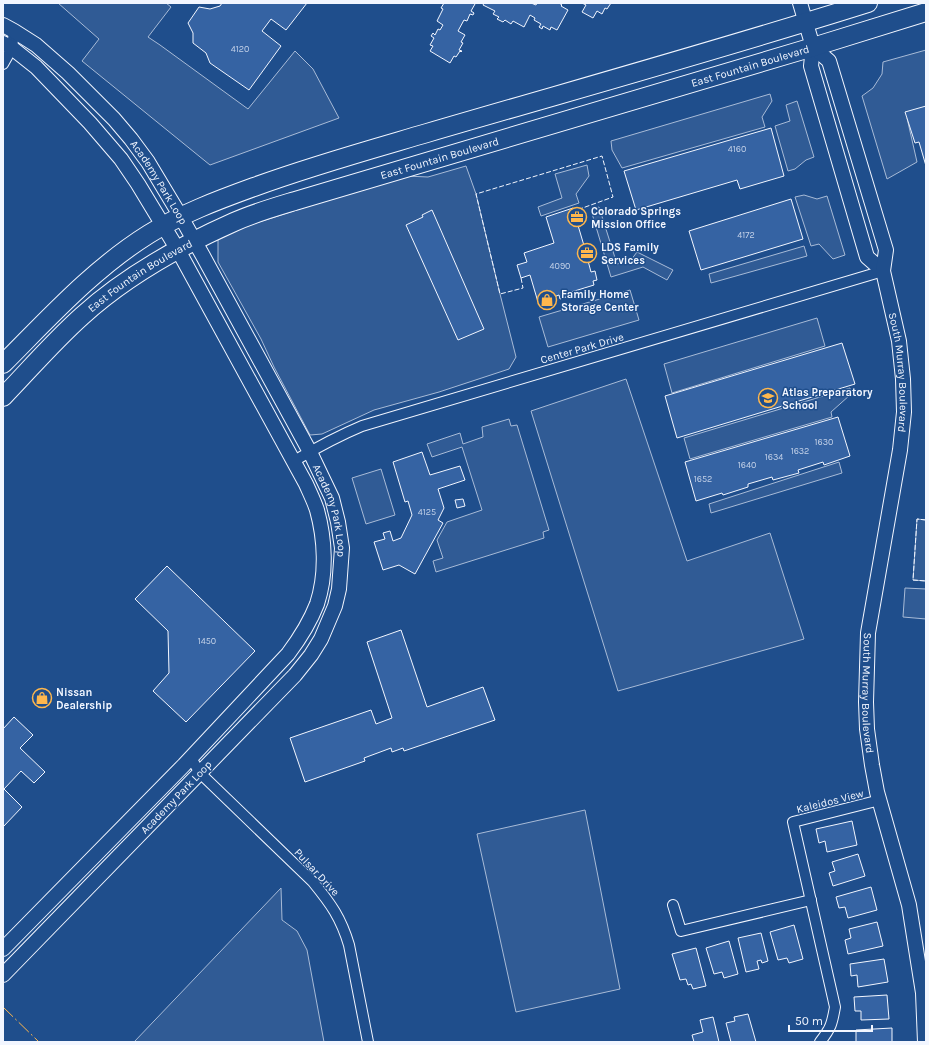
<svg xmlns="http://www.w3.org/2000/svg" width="929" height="1045" font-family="Karla,sans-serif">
<rect width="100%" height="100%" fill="#1f4e8c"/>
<g fill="#305b95" stroke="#a8bbd7">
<polygon points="58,3 166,3 171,7 148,37 160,45 248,109 295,51 313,69 339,118 210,165 82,61 99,39"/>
<polygon points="926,50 926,106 907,118 917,162 887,179 862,96 873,88 882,74 883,62"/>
<polygon points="770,94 772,101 762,117 765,127 622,168 612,150 611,141"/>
<polygon points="797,101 814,157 806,160 795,169 788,171 775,126 790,121 786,105"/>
<polygon points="587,165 589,176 576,194 579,203 541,216 538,207 562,198 555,174"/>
<polygon points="466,166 476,194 500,294 516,357 509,369 439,392 374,410 322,434 310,435 274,367 261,339 218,262 218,237 234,230 350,193 406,176 428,177"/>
<polygon points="804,195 817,199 827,196 845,255 833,259 819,244 811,246 795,197"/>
<polygon points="599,207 617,264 631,260 637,252 673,270 667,280 643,267 611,277 591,210"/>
<polygon points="804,246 807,256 711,283 709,274"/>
<polygon points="630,290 639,320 548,347 539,317"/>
<polygon points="817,318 825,346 672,393 664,364"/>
<polygon points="626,379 687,561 770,533 804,639 618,691 531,411"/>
<polygon points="850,388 850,395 831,412 832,417 690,459 684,438"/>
<polygon points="509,419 511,426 517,425 549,530 543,532 544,538 436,572 433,561 443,558 437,540 447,522 482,510 462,447 432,457 427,444 460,433 463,444 483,437 482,427"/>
<polygon points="839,462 842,473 711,513 709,504"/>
<polygon points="381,469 395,515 366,524 352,478"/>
<polygon points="917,519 926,520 926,581 913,580"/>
<polygon points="905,588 926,589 926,619 903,617"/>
<polygon points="585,810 620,989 516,1012 477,834"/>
<polygon points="281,888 282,920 297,931 307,950 324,1042 134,1042"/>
</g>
<g fill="#3563a3" stroke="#f2f6ff">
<polygon points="222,3 307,3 286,30 271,19 262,31 281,46 249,90 210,63 206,53 193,43 193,33 188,23 199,7 210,9 220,6"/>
<polygon points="444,3 474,3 475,4 471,11 474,13 473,15 470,14 467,21 464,20 458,31 465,35 461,42 463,43 459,50 462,51 461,52 460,51 456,57 454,56 450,63 430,51 433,46 430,45 434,38 431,36 433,33 435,35 438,29 440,30 443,25 437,21 443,9 441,8"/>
<polygon points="484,3 531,3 536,5 537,3 559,3 562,5 561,6 568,10 557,30 551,27 550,30 543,26 542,29 539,27 541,24 534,20 535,18 530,15 524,27 513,21 511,24 505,20 503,22 497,19 499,17 493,14 495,11 483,5"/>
<polygon points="582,3 611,3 607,9 605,8 602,14 597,11 593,18 582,12 586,5"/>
<polygon points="926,106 926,166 919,142 915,143 905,112"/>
<polygon points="771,128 784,176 740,189 737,180 636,210 624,171"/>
<polygon points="791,199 803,239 701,270 689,231"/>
<polygon points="573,208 574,211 577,210 581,221 577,222 585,249 588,248 590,252 591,256 587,257 591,272 595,271 597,280 593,281 594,285 568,293 569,296 560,299 559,295 551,298 552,301 544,304 543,300 538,302 530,275 521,278 517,265 527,262 524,253 554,243 546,217"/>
<polygon points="432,210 484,329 458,340 406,225 423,217 422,215"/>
<polygon points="842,343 855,384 677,438 665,396"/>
<polygon points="838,417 850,456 824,465 823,462 798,470 799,473 773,480 772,477 748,484 748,487 723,495 722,493 696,501 685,462"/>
<polygon points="422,452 430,475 460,466 465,480 438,489 444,508 438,520 443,523 415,574 399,565 383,570 374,542 385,539 383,533 390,531 393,541 401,538 412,515 408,501 405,502 393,462"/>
<polygon points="463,499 465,506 457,508 455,500"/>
<polygon points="167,566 255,651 186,722 153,691 169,673 168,631 135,599"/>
<polygon points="401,630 427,707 483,687 495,720 404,751 403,748 392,752 391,748 364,758 365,761 305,782 290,738 371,710 376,724 392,718 367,642"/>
<polygon points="14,717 33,735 20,748 45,772 34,783 21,771 4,789 22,807 3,827 3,729"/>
<polygon points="852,821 857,845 827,852 825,841 819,843 816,829"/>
<polygon points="858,854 865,876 833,886 829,873 835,871 832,862"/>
<polygon points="871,887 877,910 848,918 845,907 839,908 836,897"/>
<polygon points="877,922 883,946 848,954 845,940 851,938 849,929"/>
<polygon points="794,925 803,959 789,963 787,958 778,960 770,932"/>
<polygon points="761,933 768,961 762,963 761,960 757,961 759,969 746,972 738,938"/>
<polygon points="729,941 738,974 724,978 722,972 714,974 706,948"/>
<polygon points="696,948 706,986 693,989 691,984 688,985 686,979 680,980 672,954"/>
<polygon points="884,959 888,982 858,987 857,975 851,976 850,964"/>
<polygon points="887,995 889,1019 861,1020 861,1011 855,1011 854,997"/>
<polygon points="748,1014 756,1042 731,1042 726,1023 735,1021 734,1017"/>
<polygon points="713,1017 719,1042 694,1042 692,1035 703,1032 700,1020"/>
<polygon points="892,1028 892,1042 856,1042 856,1030"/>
</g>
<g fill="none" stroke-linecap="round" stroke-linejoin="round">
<g stroke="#f2f6ff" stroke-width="12">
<g id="street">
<polyline points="3,64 12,48 14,31"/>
<path d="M294,461C316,448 338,436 362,426L883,271"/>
<path d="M191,758L200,773L313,882C331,904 341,918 349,945L368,1042"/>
<polyline points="673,905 681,931 811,900"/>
<path d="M820,1042C831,1028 832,1024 835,1007L793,822L880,800"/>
</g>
</g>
<g stroke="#f2f6ff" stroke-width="16">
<g id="secondary">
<polyline points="800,3 813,47 811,66 867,257 883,271"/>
<path id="s1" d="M3,25L14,31L36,45L68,73L114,119L131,139L148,162L181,217L203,256L310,452L332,498L338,522L342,548L339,589L335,606L321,639L311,655L295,675L3,975"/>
<path d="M3,43L12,48L36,67L90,123L121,159L138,184L178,250L306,484C310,493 314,501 317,510C325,539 327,574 317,604C310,622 300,638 288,654L184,765L3,949"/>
<path id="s2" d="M813,47L829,61L886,250L883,271L899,341L903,379L904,412L900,450L868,633L866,702L867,729L872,765L877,792L909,905L923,993L925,1042"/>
</g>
</g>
<g stroke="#f2f6ff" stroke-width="20">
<g id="highway">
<path d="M3,364C49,318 93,269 149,234C181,214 218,200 254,187C311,166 369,150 427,133C574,90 722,49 868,3"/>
<path id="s3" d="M3,397C29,370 54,341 82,316C126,276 180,246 234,222C254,213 275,207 295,201L813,47L926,12"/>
</g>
</g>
<use href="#street" stroke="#1f4e8c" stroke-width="10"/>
<use href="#secondary" stroke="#1f4e8c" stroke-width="14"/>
<use href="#highway" stroke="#1f4e8c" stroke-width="18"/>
<g stroke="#f2f6ff" stroke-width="1" stroke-dasharray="5 2" stroke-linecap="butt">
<polyline points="521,278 523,288 500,294 476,194 602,156 613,197 577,210"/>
<polyline points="926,520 917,519 913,580 926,581"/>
</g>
<polyline stroke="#ffb74d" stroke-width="1" stroke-dasharray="14 3 2 3" stroke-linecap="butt" points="3,1007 39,1042"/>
</g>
<defs>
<g id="office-ring" transform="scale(1)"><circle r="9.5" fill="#1f4e8c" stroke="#ffb74d" stroke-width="1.5"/><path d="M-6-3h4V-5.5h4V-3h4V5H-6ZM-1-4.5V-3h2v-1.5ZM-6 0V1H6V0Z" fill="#ffb74d"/></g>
<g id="shop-ring" transform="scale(1)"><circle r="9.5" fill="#1f4e8c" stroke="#ffb74d" stroke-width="1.5"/><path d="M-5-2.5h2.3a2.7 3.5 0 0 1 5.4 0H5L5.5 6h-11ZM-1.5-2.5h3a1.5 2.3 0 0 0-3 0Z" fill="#ffb74d"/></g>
<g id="school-ring" transform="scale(1)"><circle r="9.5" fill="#1f4e8c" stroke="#ffb74d" stroke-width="1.5"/><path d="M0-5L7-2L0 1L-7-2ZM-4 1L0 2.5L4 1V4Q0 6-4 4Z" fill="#ffb74d"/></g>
</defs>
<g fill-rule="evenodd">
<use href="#office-ring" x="577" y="217"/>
<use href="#office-ring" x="587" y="253"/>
<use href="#shop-ring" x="547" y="300"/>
<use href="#school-ring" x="768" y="398"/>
<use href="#shop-ring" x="42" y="698"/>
</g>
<g text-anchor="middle" stroke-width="3" stroke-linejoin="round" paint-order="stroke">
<g font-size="9" fill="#c3d1e8">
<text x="240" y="52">4120</text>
<text x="737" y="152">4160</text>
<text x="746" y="238">4172</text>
<text x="560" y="269">4090</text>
<text x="824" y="445">1630</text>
<text x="800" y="454">1632</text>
<text x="774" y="460">1634</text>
<text x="747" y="468">1640</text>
<text x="703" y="482">1652</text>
<text x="427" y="515">4125</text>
<text x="207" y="644">1450</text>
</g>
<g font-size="11" fill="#f2f6ff" stroke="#1f4e8c">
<text dy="4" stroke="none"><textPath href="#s3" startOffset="832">East Fountain Boulevard</textPath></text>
<text dy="4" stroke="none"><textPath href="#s3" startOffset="508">East Fountain Boulevard</textPath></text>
<text dy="4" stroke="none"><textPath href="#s1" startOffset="224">Academy Park Loop</textPath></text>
<text dy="4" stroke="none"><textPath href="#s3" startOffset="184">East Fountain Boulevard</textPath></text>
<text transform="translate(582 348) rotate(-16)" y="4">Center Park Drive</text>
<text dy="4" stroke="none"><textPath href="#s2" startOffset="343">South Murray Boulevard</textPath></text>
<text dy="4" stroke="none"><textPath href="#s1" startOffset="596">Academy Park Loop</textPath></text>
<text dy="4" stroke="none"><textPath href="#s2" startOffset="667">South Murray Boulevard</textPath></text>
<text transform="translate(176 797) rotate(-46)" y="4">Academy Park Loop</text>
<text transform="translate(830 801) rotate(-14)" y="4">Kaleidos View</text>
<text transform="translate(317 872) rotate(47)" y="4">Pulsar Drive</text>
</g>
<g font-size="11" font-weight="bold" fill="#f2f6ff" stroke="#1f4e8c" text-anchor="start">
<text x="591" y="215">Colorado Springs<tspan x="591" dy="13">Mission Office</tspan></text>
<text x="601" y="251">LDS Family<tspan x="601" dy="13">Services</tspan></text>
<text x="561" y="298">Family Home<tspan x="561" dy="13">Storage Center</tspan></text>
<text x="782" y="396">Atlas Preparatory<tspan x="782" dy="13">School</tspan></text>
<text x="56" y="696">Nissan<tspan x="56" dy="13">Dealership</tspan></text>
</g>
</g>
<rect width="929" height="1045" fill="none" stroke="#f2f6ff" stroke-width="8"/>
<path d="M789 1025v6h83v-6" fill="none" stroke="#f2f6ff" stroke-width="2"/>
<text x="795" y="1025" font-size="12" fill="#f2f6ff" stroke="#1f4e8c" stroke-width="3" paint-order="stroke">50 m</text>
</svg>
